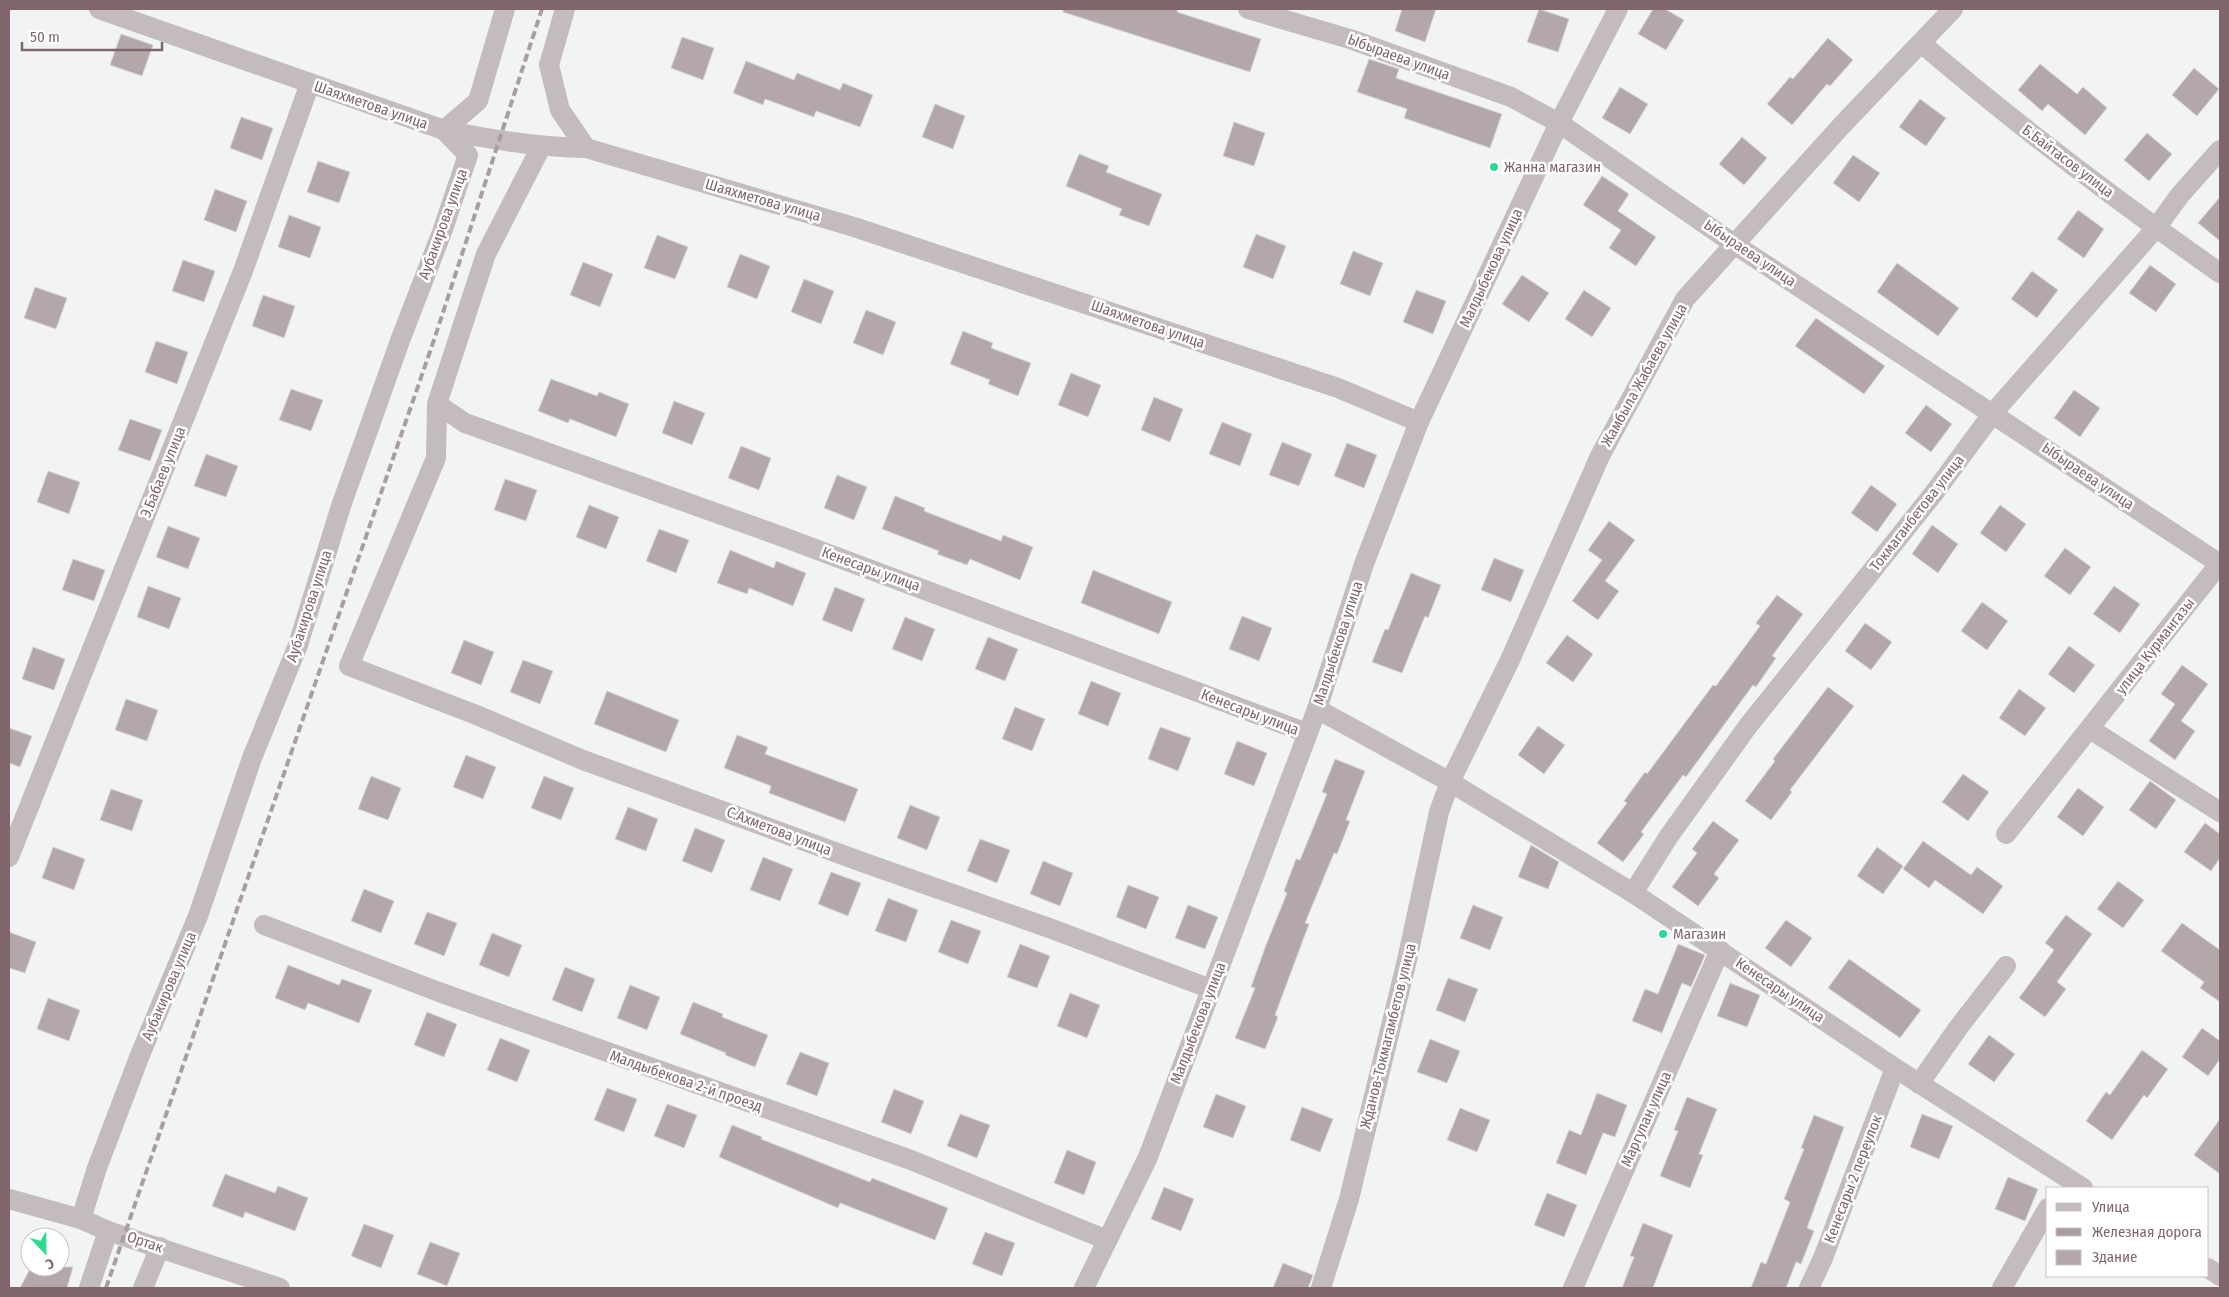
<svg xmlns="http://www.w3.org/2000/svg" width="2229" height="1297" font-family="'Fira Sans Condensed',sans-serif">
<rect width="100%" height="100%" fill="#f1f3f4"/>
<g fill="#b3a7aa" stroke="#d4d5d6">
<polygon points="1063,9 1178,9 1177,12 1261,39 1250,72 1063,12"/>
<polygon points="1402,9 1436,9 1425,42 1395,31"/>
<polygon points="1539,9 1569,19 1558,52 1527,42"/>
<polygon points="1653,9 1665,9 1684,20 1666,50 1638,34"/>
<polygon points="121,34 153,45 142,76 110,65"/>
<polygon points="682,37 714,48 703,80 671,68"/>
<polygon points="1828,38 1853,60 1830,86 1827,84 1792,125 1767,104 1790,77 1793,79"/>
<polygon points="1369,59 1399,69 1396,78 1502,114 1490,148 1404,118 1407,109 1357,92"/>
<polygon points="746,61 794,80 797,73 840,90 843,83 873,95 860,127 816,111 814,117 765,99 763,105 733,93"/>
<polygon points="2040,64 2077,94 2083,87 2107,108 2085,135 2048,104 2042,111 2018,90"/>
<polygon points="2194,68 2219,89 2197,116 2172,95"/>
<polygon points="1620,87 1648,104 1630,134 1602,118"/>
<polygon points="1920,99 1946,118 1926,146 1899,127"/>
<polygon points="935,104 965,116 953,149 922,137"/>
<polygon points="241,117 273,128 262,160 230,148"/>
<polygon points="1234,122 1265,133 1254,166 1223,156"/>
<polygon points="2147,133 2172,154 2149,181 2124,160"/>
<polygon points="1742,137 1767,158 1744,185 1719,164"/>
<polygon points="1079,154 1109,166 1106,172 1162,194 1149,226 1119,215 1122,209 1066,186"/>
<polygon points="1853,155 1880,173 1859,202 1833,183"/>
<polygon points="318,161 350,172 339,203 307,192"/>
<polygon points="1602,176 1629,194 1618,211 1656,237 1636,266 1609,248 1621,230 1583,205"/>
<polygon points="215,189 247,201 236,232 204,220"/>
<polygon points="2220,197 2220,241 2198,223"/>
<polygon points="2078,210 2104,229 2084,258 2057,239"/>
<polygon points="289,215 321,227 310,258 278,247"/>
<polygon points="1256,234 1286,246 1273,279 1243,267"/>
<polygon points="657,235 688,247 675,279 644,268"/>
<polygon points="1353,251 1383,263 1370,296 1340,284"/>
<polygon points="740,254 770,266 757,299 727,287"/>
<polygon points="183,260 215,271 204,302 172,291"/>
<polygon points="583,262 613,274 600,307 570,295"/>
<polygon points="1897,263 1959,308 1938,336 1877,292"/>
<polygon points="2150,265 2176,284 2156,312 2129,293"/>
<polygon points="2032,271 2058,290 2037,318 2011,299"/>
<polygon points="1522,275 1549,293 1529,322 1502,304"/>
<polygon points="804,279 834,291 821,324 791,312"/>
<polygon points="35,287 67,298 56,329 24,318"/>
<polygon points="1416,290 1446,301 1433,334 1403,322"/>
<polygon points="1584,290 1611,308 1592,337 1565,319"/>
<polygon points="263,295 295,306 284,338 252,326"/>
<polygon points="866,310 896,322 883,355 853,343"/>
<polygon points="1816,318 1885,366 1864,394 1795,346"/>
<polygon points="963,331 993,343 991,348 1031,363 1018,396 988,384 990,380 950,364"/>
<polygon points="156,341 188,352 177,384 145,372"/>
<polygon points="1071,373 1101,385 1088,417 1058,405"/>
<polygon points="551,379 597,396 599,392 629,404 616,437 570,419 568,423 538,411"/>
<polygon points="291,389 323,400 311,431 279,420"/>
<polygon points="2074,390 2100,408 2080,437 2054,418"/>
<polygon points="1154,397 1183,409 1170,442 1141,430"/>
<polygon points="674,401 705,413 692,445 662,433"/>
<polygon points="1926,405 1952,424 1931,452 1905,433"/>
<polygon points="130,419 162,430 150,461 118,450"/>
<polygon points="1222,422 1252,434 1240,466 1209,454"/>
<polygon points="1282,442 1312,454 1299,486 1269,475"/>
<polygon points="1347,443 1377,455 1364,488 1334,476"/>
<polygon points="741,446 771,458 759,490 728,478"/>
<polygon points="206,454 238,466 226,497 194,486"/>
<polygon points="48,471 80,482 69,514 37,502"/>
<polygon points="837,475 867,487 854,520 824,508"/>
<polygon points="505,479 537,490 526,521 494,510"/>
<polygon points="1871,485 1897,504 1877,532 1851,513"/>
<polygon points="895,496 925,508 924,511 1001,541 1003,535 1033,547 1020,580 970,559 967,565 937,554 939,551 882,529"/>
<polygon points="589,505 619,517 606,549 576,537"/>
<polygon points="2000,505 2026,524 2006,552 1980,533"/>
<polygon points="1609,521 1635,540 1605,581 1619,591 1598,620 1572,601 1602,560 1588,550"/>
<polygon points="1932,525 1958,544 1938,573 1912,554"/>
<polygon points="168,526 200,538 188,569 156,557"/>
<polygon points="659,529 689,540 676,573 646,561"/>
<polygon points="2065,548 2091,567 2070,595 2044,576"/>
<polygon points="730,550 774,568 776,561 806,573 793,606 749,588 747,594 717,583"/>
<polygon points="1494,558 1524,570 1511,602 1481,590"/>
<polygon points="73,559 105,570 94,601 62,590"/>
<polygon points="1093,570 1172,602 1159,634 1081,603"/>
<polygon points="1411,573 1441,585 1428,618 1425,616 1402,673 1372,662 1385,629 1388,630"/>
<polygon points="148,586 181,598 169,629 137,617"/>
<polygon points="2114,586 2140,604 2120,633 2093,614"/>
<polygon points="835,587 865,599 852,632 822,620"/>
<polygon points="1777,595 1803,614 1772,656 1776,658 1756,687 1753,685 1686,777 1683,775 1641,832 1644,834 1623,862 1597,843 1627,803 1624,801 1645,772 1647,774 1713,685 1716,686 1760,626 1756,623"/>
<polygon points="1982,602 2008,621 1987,650 1961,631"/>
<polygon points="1242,616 1272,628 1259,661 1229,649"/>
<polygon points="905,617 935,629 922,661 892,649"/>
<polygon points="1865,623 1892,642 1871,670 1845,651"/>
<polygon points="1567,635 1593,654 1573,682 1546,663"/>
<polygon points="988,637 1018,649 1005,681 975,669"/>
<polygon points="464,640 494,652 481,685 451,673"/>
<polygon points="2069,646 2095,665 2074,693 2048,674"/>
<polygon points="33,647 65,659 54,690 22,679"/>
<polygon points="523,660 553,671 540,704 510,692"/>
<polygon points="2182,665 2208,684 2181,721 2195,731 2175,760 2149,741 2175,704 2161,694"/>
<polygon points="1091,681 1121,693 1108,726 1078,714"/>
<polygon points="1828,687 1854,706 1790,790 1792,792 1771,820 1745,801 1775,761 1773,759"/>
<polygon points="2019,689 2046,708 2025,736 1999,718"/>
<polygon points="607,691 679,720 666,752 594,724"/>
<polygon points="126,699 158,710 147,741 115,730"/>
<polygon points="1015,707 1045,719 1032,751 1002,739"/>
<polygon points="1538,726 1565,745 1544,774 1518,755"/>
<polygon points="1160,727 1191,738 1178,771 1148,759"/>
<polygon points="9,728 32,736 20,767 9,763"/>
<polygon points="737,735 768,747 765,754 858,789 845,822 769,793 771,786 724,768"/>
<polygon points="1237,741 1267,753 1254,786 1224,774"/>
<polygon points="466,755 496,767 483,799 453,787"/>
<polygon points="1335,759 1365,771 1346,820 1350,821 1337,854 1334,853 1305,923 1309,924 1275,1015 1278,1017 1265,1049 1235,1038 1255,988 1251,987 1266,945 1287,893 1284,891 1296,859 1300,860 1327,794 1322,792"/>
<polygon points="1963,774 1989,792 1968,821 1942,802"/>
<polygon points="371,776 401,788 388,820 358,809"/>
<polygon points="544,776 574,788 561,820 531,808"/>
<polygon points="2150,781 2176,800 2156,829 2129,810"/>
<polygon points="2078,788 2104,807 2083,836 2057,817"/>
<polygon points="111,789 143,800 132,831 100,820"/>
<polygon points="910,805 940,817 927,850 897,838"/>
<polygon points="628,807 658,819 646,851 615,839"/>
<polygon points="1713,821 1739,840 1714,874 1719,878 1698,906 1672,887 1697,853 1692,849"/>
<polygon points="2205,823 2220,834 2220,858 2211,871 2184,852"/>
<polygon points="695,828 725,840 712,873 682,861"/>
<polygon points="980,839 1010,850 997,883 967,871"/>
<polygon points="1923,841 1971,875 1977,867 2003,886 1983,914 1935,880 1929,888 1903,869"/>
<polygon points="1531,845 1559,862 1548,889 1518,877"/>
<polygon points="53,847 85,859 74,890 42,878"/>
<polygon points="1877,847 1903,866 1883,894 1857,876"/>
<polygon points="763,857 793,869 780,901 750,890"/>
<polygon points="1043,861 1073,873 1060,906 1030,894"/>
<polygon points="831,872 861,883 848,916 818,904"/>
<polygon points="2118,881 2144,900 2123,928 2097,909"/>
<polygon points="1128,885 1159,897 1146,929 1116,917"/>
<polygon points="364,889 394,901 381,933 351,921"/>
<polygon points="888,898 918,910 906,942 875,931"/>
<polygon points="1188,905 1218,917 1205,949 1175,938"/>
<polygon points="1473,905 1503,917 1490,950 1460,938"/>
<polygon points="427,912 457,923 444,956 414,944"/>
<polygon points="2066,915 2092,934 2057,982 2066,989 2045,1017 2019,998 2054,950 2045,943"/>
<polygon points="951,920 981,931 968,964 938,952"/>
<polygon points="1786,920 1812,938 1791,967 1765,948"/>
<polygon points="2182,923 2220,950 2220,1002 2200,988 2204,982 2161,951"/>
<polygon points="9,932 36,942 25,973 9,968"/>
<polygon points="492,933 522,945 509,977 479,965"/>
<polygon points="1020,944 1050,956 1037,988 1007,977"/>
<polygon points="1678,944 1705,955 1691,987 1682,983 1662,1033 1632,1021 1645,989 1658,994"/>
<polygon points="1849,959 1921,1010 1900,1038 1828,988"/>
<polygon points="288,965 339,985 342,979 372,990 359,1023 308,1003 305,1010 275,998"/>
<polygon points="565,967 595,979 582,1012 552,1000"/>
<polygon points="1448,978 1478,989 1465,1022 1436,1010"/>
<polygon points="1730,983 1760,995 1747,1027 1717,1016"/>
<polygon points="630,985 660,997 647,1030 617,1018"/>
<polygon points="1070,993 1100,1005 1087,1038 1057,1026"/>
<polygon points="48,998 80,1010 69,1041 37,1029"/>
<polygon points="693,1002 723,1014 722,1017 768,1035 755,1067 725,1055 726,1053 680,1034"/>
<polygon points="427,1012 457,1024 444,1057 414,1045"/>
<polygon points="2202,1028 2220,1041 2220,1059 2208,1076 2182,1057"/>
<polygon points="1989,1035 2015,1054 1994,1082 1968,1064"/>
<polygon points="500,1038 530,1050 517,1082 487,1070"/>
<polygon points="1430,1039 1460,1051 1447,1083 1417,1072"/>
<polygon points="2142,1050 2168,1069 2147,1098 2144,1095 2112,1140 2086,1121 2106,1092 2110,1095"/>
<polygon points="800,1052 829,1063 817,1096 786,1084"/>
<polygon points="607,1088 637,1099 624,1132 594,1120"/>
<polygon points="894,1089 924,1101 911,1134 881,1122"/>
<polygon points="1597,1093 1627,1105 1615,1137 1603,1133 1586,1175 1556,1163 1569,1130 1581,1135"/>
<polygon points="1216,1094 1246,1106 1233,1138 1203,1127"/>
<polygon points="1687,1097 1717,1109 1699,1154 1703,1155 1690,1188 1660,1176 1678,1131 1674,1130"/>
<polygon points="667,1104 697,1115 684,1148 654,1136"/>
<polygon points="1302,1107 1333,1119 1320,1152 1290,1140"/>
<polygon points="1460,1108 1490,1120 1477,1152 1447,1140"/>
<polygon points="960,1114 990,1125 977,1158 947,1146"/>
<polygon points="1922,1114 1953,1126 1939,1159 1910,1147"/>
<polygon points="1814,1115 1844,1127 1807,1228 1814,1231 1801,1264 1796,1262 1786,1288 1751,1288 1761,1262 1766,1264 1790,1202 1784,1199 1804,1149 1801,1148"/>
<polygon points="2220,1119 2220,1174 2194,1155"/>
<polygon points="732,1125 762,1137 761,1139 870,1182 872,1178 948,1208 935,1240 840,1203 838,1208 719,1157"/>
<polygon points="1067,1150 1096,1162 1084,1195 1054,1183"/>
<polygon points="225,1174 275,1193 278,1186 308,1198 295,1231 245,1212 243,1218 212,1206"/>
<polygon points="2008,1177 2038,1189 2025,1221 1995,1209"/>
<polygon points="1164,1187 1194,1199 1181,1231 1151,1219"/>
<polygon points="1547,1193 1577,1205 1564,1237 1534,1225"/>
<polygon points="1643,1223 1673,1235 1653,1288 1622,1288 1634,1257 1630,1256"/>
<polygon points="364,1224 394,1235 381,1268 351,1256"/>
<polygon points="985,1232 1015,1243 1002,1276 972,1264"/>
<polygon points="430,1242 460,1253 447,1286 417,1274"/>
<polygon points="1283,1263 1313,1275 1308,1288 1273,1288"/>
<polygon points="31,1267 73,1267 67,1288 20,1288"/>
</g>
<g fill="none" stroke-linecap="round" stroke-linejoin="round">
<g stroke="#c3bbbd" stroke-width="20">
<path d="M99,9L444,130C492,140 536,147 586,148L854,227L1338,388L1419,422"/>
<polyline points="565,9 549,65 560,110 586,148"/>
<polyline points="1248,9 1353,40 1511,97 1559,123 1734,244 2220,564"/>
<path d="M1921,43C2017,125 2117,201 2220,273"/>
<polyline points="541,147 486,254 437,404 436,458 349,666 474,714 583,760 862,862 1052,929 1211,989"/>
<polyline points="437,404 465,423 783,537 1307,733"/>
<polyline points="1317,709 1450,782 1633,893 1895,1068 2083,1188"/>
<polyline points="2090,729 2220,812"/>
<polyline points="2006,834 2220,563"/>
<polyline points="9,857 243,271 310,83"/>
<polyline points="1633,893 1669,836 1748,726 1934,493 1993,413 2156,228 2180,195 2220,150"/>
<polyline points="264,925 439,992 911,1160 1107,1240"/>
<polyline points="1919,1084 1958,1028 2006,966"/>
<polyline points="9,1199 81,1219 108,1231 280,1288"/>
<polyline points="81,1219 97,1168 140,1055 198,916 252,758 298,645 341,506 401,338 442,232 468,155 444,130 478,101 505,9"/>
<polyline points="2208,1268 2220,1276"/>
<polyline points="89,1288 108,1231"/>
<polyline points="143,1288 160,1247"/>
<polyline points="1084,1288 1148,1157 1317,709 1364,564 1419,422 1559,123 1618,9"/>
<polyline points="1321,1288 1349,1199 1407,960 1439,812 1450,782 1510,660 1600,456 1685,299 1843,124 1953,9"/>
<polyline points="1573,1288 1720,950"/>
<polyline points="1809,1288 1823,1258 1895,1068"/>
<polyline points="2002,1288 2048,1208"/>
</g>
<polyline stroke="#a99da0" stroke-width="4" stroke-dasharray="8 4" stroke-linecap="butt" points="106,1288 434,340 542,9"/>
</g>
<g fill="#2dd88f" stroke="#fff" stroke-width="2">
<circle cx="1494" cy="167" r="5"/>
<circle cx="1663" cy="934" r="5"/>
</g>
<g text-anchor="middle" stroke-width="5" stroke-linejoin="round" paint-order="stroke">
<g font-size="15" fill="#80656b" stroke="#fff">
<text transform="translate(1399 57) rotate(20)" y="5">Ыбыраева улица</text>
<text transform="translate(371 105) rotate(19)" y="5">Шаяхметова улица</text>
<text transform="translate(2068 161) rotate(37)" y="5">Б.Байтасов улица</text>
<text transform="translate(763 200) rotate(16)" y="5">Шаяхметова улица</text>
<text transform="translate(443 224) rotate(-70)" y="5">Аубакирова улица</text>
<text transform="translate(1750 253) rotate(34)" y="5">Ыбыраева улица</text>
<text transform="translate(1491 268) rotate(-65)" y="5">Малдыбекова улица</text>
<text transform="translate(1148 324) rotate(19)" y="5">Шаяхметова улица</text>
<text transform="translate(1644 375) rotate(-61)" y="5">Жамбыла Жабаева улица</text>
<text transform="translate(163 472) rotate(-68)" y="5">Э.Бабаев улица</text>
<text transform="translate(2088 476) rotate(34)" y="5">Ыбыраева улица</text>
<text transform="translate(1917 513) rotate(-52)" y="5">Токмаганбетова улица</text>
<text transform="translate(871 569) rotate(20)" y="5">Кенесары улица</text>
<text transform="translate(309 606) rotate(-72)" y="5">Аубакирова улица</text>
<text transform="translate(1338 643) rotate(-72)" y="5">Малдыбекова улица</text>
<text transform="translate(2155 646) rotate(-52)" y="5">улица Курмангазы</text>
<text transform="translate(1250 712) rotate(21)" y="5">Кенесары улица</text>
<text transform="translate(779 831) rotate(21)" y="5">С.Ахметова улица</text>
<text transform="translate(169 986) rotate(-67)" y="5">Аубакирова улица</text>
<text transform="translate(1780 990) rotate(34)" y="5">Кенесары улица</text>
<text transform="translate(1198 1023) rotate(-69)" y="5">Малдыбекова улица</text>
<text transform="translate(1388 1036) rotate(-76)" y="5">Жданов-Токмагамбетов улица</text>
<text transform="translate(686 1081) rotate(19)" y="5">Малдыбекова 2-й проезд</text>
<text transform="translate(1646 1119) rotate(-66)" y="5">Маргулан улица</text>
<text transform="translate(1853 1179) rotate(-69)" y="5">Кенесары 2 переулок</text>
<text transform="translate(145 1242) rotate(19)" y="5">Ортак</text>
</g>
<g font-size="15" fill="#80656b" stroke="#fff" text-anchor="start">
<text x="1504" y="172">Жанна магазин</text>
<text x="1673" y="939">Магазин</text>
</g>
</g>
<rect width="2229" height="1297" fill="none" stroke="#80656b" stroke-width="20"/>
<rect x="2046" y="1187" width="162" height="90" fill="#ffffff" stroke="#ccc1c4"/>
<rect x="2056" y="1203" width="25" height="8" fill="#c3bbbd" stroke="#ccc1c4"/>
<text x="2092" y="1212" font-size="15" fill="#80656b">Улица</text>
<rect x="2056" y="1228" width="25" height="8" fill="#a99da0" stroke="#ccc1c4"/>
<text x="2092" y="1237" font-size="15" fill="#80656b">Железная дорога</text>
<rect x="2056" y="1250" width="25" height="15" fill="#b3a7aa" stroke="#ccc1c4"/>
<text x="2092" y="1262" font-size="15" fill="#80656b">Здание</text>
<g transform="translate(45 1252) rotate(158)"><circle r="24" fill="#ffffff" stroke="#ccc1c4"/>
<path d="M0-4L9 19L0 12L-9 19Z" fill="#2dd88f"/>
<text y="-8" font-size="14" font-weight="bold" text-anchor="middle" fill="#80656b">С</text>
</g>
<path d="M22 42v8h140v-8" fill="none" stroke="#80656b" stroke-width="2.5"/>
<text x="30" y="42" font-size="15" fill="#80656b" stroke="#ffffff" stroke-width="4" paint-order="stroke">50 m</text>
</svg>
